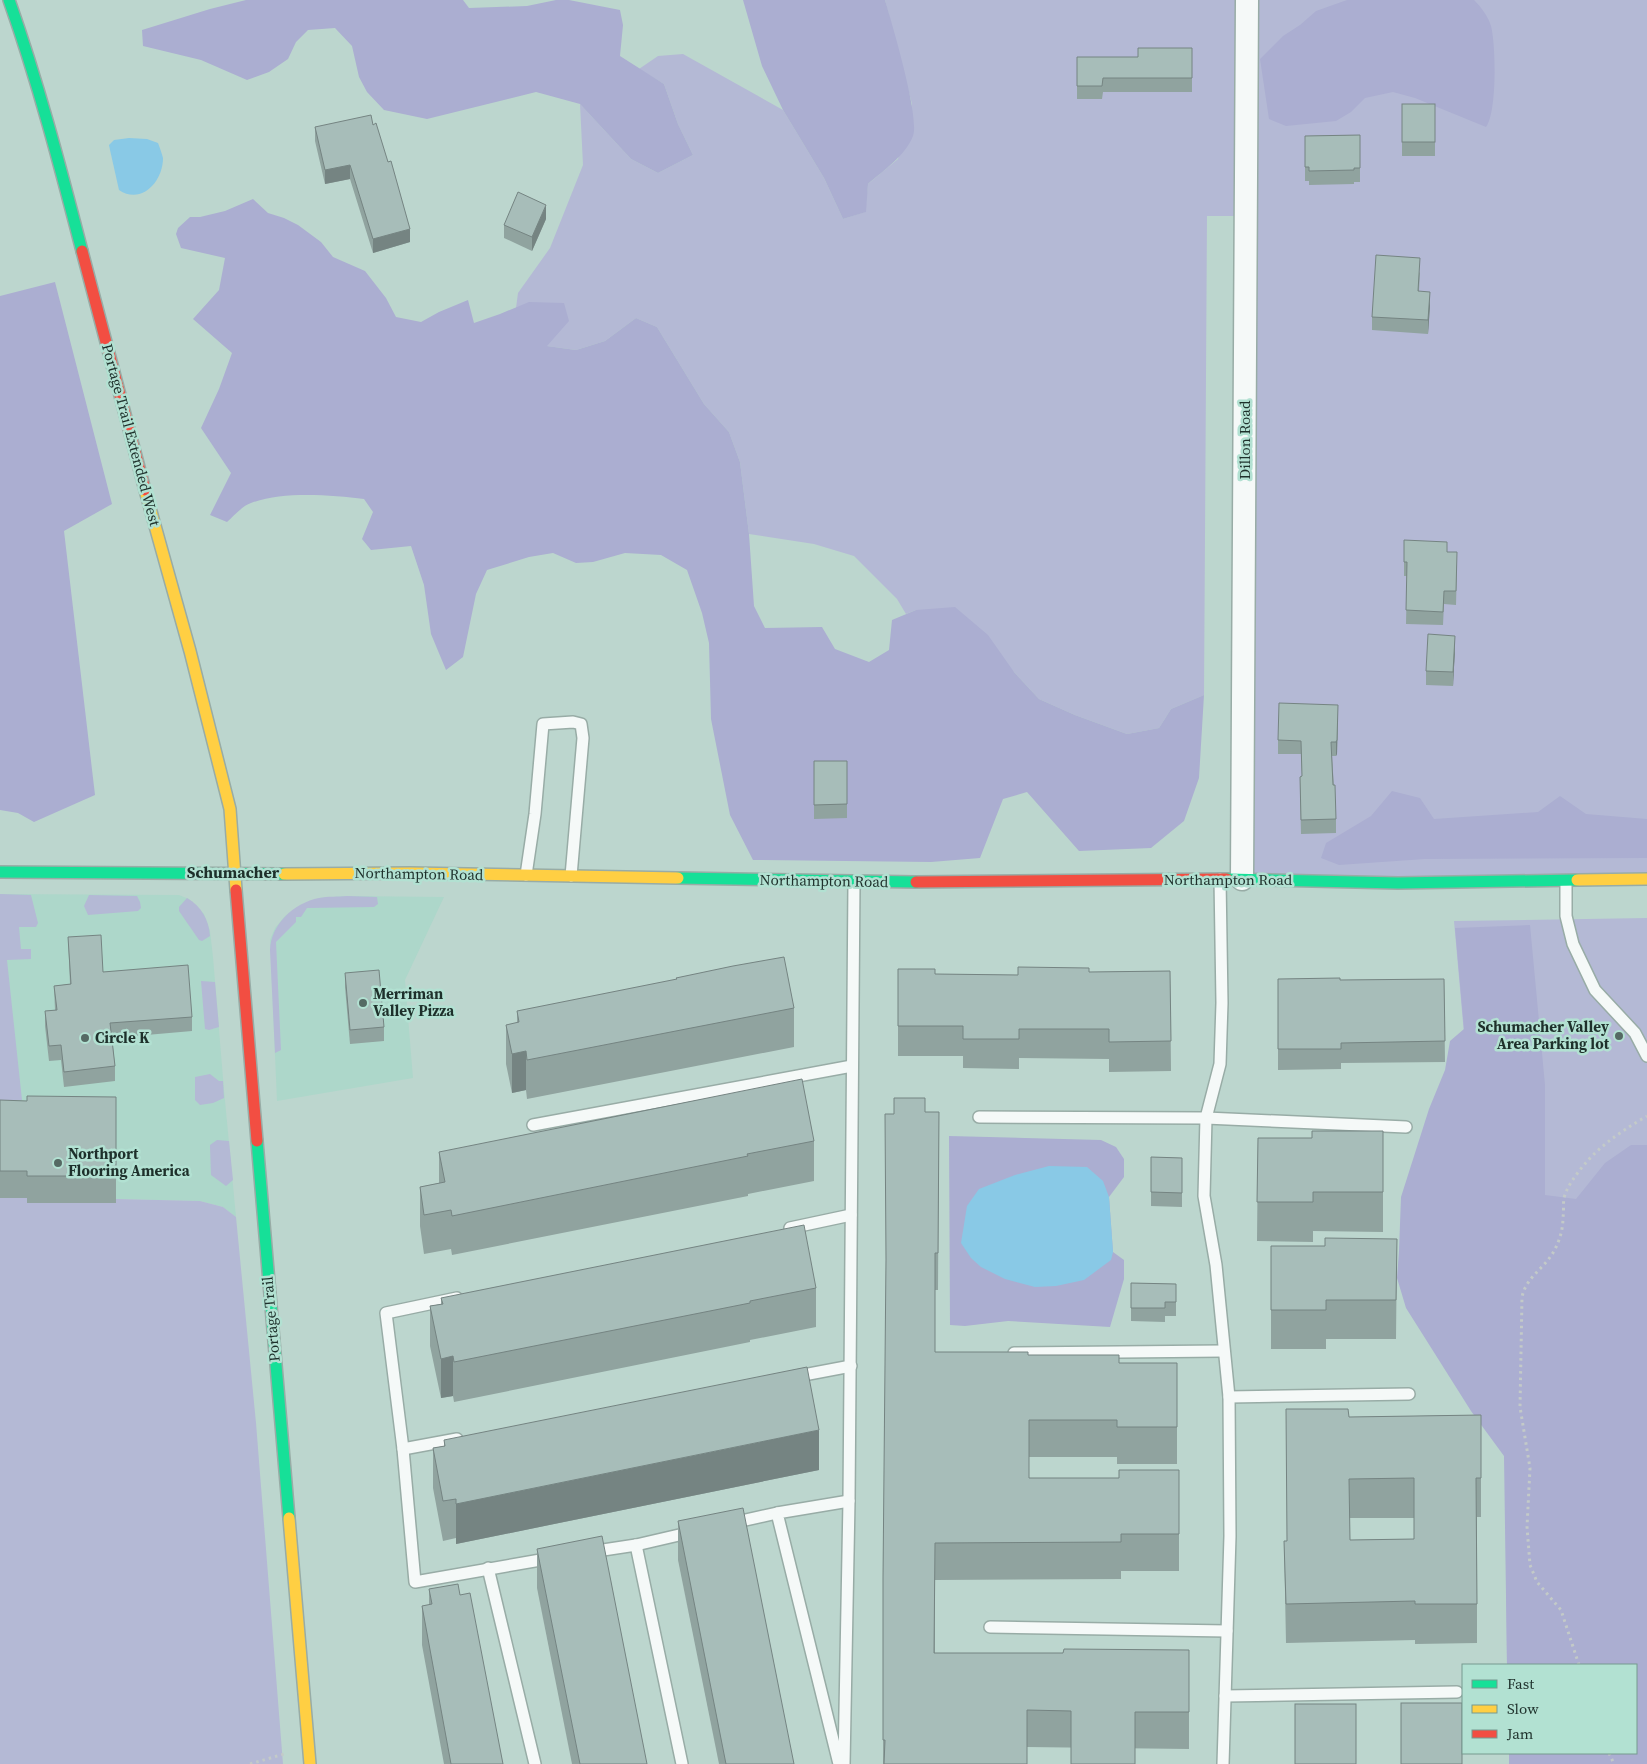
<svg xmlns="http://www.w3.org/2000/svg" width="1647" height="1764" font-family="'Source Serif 4',serif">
<rect width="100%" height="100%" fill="#bcd6ce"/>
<g fill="#add7ca">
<polygon points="0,894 179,895 189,899 204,914 210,931 213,957 224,1090 236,1217 223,1207 200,1201 116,1199 116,1203 27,1203 27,1198 0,1198"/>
<polygon points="347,896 444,897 405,980 413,1078 277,1101 270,940 275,928 285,916 297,908 319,898"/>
</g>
<g fill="#b4b9d5">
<polygon points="885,0 1647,0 1647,879 1242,879 1246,216 1207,216 1204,695 1171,709 1159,728 1127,734 1075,715 1039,699 1014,672 916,610 906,614 897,599 854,556 814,544 749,534 740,462 729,432 704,404 657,327 636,318 605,341 576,350 547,346 516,308 518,293 550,248 583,165 580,104 631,159 658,173 693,155 678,124 664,84 639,69 658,56 683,54 783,110 824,178 843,219 865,212 868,184 898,159 912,104"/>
<polygon points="0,894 31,895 38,923 36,927 19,927 21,949 31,949 31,959 7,960 22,1100 0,1100"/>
<polygon points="89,895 137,896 140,902 141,908 138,911 88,915 84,906"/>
<path d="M347,896L377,897L378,904L374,907L307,908L301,917H296V922L276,942L281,1050L275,1053L270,950C271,924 294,903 319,898C328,896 338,897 347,896Z"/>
<path d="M187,898C201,906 209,920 210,936L202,941L199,940L179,911V907Z"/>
<polygon points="1647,918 1647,1764 1509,1764 1509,1753 1636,1753 1636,1665 1507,1665 1505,1467 1496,1340 1476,1169 1454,921"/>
<polygon points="201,981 215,982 219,1027 209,1030 205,1029"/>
<polygon points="210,1074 219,1081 223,1081 224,1098 213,1103 200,1105 195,1100 195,1077"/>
<polygon points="217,1140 229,1141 233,1180 226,1186 211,1175 210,1147 210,1145"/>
<polygon points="0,1198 27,1198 27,1203 116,1203 116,1199 200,1201 223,1207 236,1217 256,1423 283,1764 0,1764"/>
</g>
<g fill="#abaed1">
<polygon points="246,0 463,0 469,8 527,6 556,0 569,0 620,10 623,25 620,56 664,84 678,124 693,155 658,173 631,159 580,104 536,92 427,119 384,110 367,92 359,77 352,46 335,28 308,30 296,42 288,59 269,72 247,80 201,60 143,46 142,30 210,9"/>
<path d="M743,0H885C892,24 920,117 913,136C905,156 884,170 868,184L866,212L843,219L824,178L783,110L762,66Z"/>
<path d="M1347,0H1474C1481,7 1488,16 1491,26C1496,45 1497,113 1486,127L1415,98L1393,92L1365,98L1351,112L1336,121L1286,126L1269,119L1260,59L1283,36L1300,25L1316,11Z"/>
<path d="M253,199L268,213L284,218L298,225L321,242L333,257L365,271L386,298L396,317L421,322L439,312L468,300L474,323L500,314L529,302L564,303L569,321L547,346L576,350L605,341L636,318L657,327L704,404L729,432L740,462L749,534L754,606L765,628L822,627L835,649L869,662L889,650L892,620L916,610L955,607L988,635L1014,672L1039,699L1075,715L1127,734L1159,728L1171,709L1204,695L1199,778L1184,821L1151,848L1079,851L1027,792L1003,799L980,858L931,862L753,860L730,815L711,719L709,643L702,613L687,570L661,555L625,553L593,562L576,563L553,553L529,557L487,570L476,594L463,657L446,670L431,634L424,585L411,546L371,550L362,539L373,512L364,499C331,495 282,491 251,503C242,506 234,516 227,522L210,515L231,473L201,428L219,389L232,353L193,319L219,290L225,258L181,248L176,234L178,228L190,217H200L225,211Z"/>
<polygon points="55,282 112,504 64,531 95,795 34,822 18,813 0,810 0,296"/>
<polygon points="1392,791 1420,798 1434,819 1538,812 1560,796 1586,814 1647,819 1647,858 1425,859 1339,865 1321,858 1326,843 1371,816"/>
<polygon points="1530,925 1545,1085 1545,1195 1576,1199 1605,1163 1631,1145 1647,1145 1647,1764 1509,1764 1509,1753 1636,1753 1636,1665 1507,1665 1504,1456 1471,1411 1406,1308 1397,1278 1399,1251 1401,1197 1429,1109 1445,1070 1450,1041 1464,1029 1455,928"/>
<polygon points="949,1136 1101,1140 1116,1147 1124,1159 1124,1177 1109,1197 1113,1252 1124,1260 1124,1279 1110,1327 1008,1321 965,1326 950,1325"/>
</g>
<g fill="#89c9e6">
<path d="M129,138L147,139L158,143C160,148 162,154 163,158C163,182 141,205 119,190L110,150L109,145L114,140Z"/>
<polygon points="1049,1166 1087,1167 1103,1181 1109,1197 1113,1252 1111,1260 1084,1280 1056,1286 1035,1287 1005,1279 981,1267 971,1258 961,1243 967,1206 979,1189 1015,1175"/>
</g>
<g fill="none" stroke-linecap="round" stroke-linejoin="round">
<g stroke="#98aca6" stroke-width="14">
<g id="lane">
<polyline points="526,875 535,814 543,724 573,722 581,724 583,738 571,876"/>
<polyline points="1220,879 1222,1003 1220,1064 1206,1118 1204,1196 1216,1265 1229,1397 1230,1536 1223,1764"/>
<polyline points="1566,882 1566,916 1573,944 1595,990 1635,1033 1647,1056"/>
<polyline points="979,1117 1206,1118 1406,1127"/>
<polyline points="533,1125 852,1066"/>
<polyline points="790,1228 851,1215"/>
<polyline points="457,1298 386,1313 403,1449 415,1582 552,1558"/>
<polyline points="1014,1353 1223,1351"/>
<polyline points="793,1377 851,1366"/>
<polyline points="1229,1397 1409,1394"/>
<polyline points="403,1449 457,1439"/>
<polyline points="732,1523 777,1513"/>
<polyline points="636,1545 682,1764"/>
<polyline points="590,1552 636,1545 692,1532"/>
<polyline points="488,1568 535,1764"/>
<polyline points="990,1627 1227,1631"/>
<polyline points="1225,1696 1457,1692"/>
<polyline points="839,1764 777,1513 849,1501"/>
<polyline points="844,1764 849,1501 854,882"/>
</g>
</g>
<g stroke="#98aca6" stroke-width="25">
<polyline id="street" points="1242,879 1247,0"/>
</g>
<g stroke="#98aca6" stroke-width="14">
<g id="fast">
<path d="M9,0C38,82 60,166 82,251"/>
<polyline points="0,872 284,874"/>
<polyline points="678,878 916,882"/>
<polyline points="1227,879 1398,883 1577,880"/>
<polyline points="257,1141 289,1518"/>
</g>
</g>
<g stroke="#98aca6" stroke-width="14">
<g id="slow">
<polyline points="145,490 190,651 230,809 236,890"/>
<polyline points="284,874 410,873 678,878"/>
<polyline points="1577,880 1647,879"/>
<polyline points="289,1518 310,1764"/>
</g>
</g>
<g stroke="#98aca6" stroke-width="14">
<g id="jam">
<polyline points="82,251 145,490"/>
<polyline points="916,882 1227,879"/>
<polyline points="236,890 257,1141"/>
</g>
</g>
<g stroke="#c3cac8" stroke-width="3" stroke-dasharray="2.5 4" stroke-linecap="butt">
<path d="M1579,1665L1561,1610L1537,1582L1530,1565L1527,1527L1530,1468L1520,1407L1522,1297C1526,1277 1545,1268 1554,1251C1560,1240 1563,1229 1563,1217C1564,1211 1563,1204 1564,1198C1566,1190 1570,1184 1574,1178C1593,1150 1618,1133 1647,1116"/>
<polyline points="1609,1753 1614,1764"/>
<polyline points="250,1764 284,1754"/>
</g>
<use href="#lane" stroke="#f5f9f8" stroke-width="11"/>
<use href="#street" stroke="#f5f9f8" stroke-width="22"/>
<use href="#fast" stroke="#16e098" stroke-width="11"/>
<use href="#slow" stroke="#ffcf43" stroke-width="11"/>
<use href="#jam" stroke="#f24e42" stroke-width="11"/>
</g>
<g fill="#90a39f" fill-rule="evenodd">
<polygon points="1192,48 1192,92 1103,92 1102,99 1077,99 1077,57 1138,57"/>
<rect x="1402" y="104" width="33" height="52"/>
<polygon points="373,125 410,242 373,253 350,179 325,184 315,141 315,127"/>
<polygon points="1360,135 1360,182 1354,182 1354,184 1309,185 1309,181 1305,181 1305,136"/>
<polygon points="546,219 532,251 504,238 504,225"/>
<polygon points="1420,272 1419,291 1430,305 1428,334 1372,330 1372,317"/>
<polygon points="1447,552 1457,566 1456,605 1444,604 1443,625 1406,624 1407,576 1404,576 1404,562"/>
<polygon points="1455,649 1453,686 1426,685 1426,671"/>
<polygon points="1338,719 1337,754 1336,756 1332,756 1336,819 1336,833 1301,834 1300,790 1300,777 1302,776 1301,754 1278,754 1278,740"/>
<polygon points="814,761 847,761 847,818 814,819"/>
<polygon points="68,937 103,972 192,1017 192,1031 112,1038 115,1066 115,1081 64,1087 61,1060 49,1061 45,1026 45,1011 55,1010 54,986 70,984"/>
<polygon points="898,969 935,974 1018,975 1089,972 1170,971 1171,1071 1109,1072 1109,1059 1019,1058 1019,1069 963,1068 963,1056 898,1056"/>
<polygon points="345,973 384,1027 384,1041 350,1044 345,987"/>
<polygon points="1278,979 1340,980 1444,979 1445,1062 1341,1063 1341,1069 1278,1070"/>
<polygon points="794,1008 794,1047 527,1099 526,1090 512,1093 506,1064 506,1025 517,1023 517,1011"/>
<polygon points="116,1097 116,1203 27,1203 27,1198 0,1198 0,1100 27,1101"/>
<polygon points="925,1112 939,1112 938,1290 935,1290 935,1352 1028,1355 1119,1363 1177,1363 1177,1464 1117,1464 1117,1457 1029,1457 1029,1478 1119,1478 1179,1470 1179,1571 1121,1571 1121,1579 935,1580 935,1653 1189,1687 1189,1749 1027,1747 1027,1764 883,1764 883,1578 894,1114"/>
<polygon points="1383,1131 1383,1232 1313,1231 1313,1242 1257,1241 1258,1138 1312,1138"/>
<polygon points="814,1141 814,1181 748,1194 748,1196 452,1255 451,1249 424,1254 420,1226 420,1187 439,1183 439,1152"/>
<polygon points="1151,1157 1182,1158 1182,1207 1151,1206"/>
<polygon points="1397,1239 1396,1339 1326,1339 1326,1349 1271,1349 1271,1246 1325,1246"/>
<polygon points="1131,1283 1176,1284 1176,1316 1165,1316 1165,1322 1131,1321"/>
<polygon points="816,1288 816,1327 750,1340 750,1342 454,1402 453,1396 441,1398 430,1346 430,1306 441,1304 441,1298"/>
<path d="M1481,1415V1517H1477V1643L1415,1644V1640L1286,1643L1284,1541H1287L1349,1417ZM1349,1518H1414V1539L1350,1540Z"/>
<polygon points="444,1440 819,1470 456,1544 456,1538 443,1541 433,1488 433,1448 444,1446"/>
<polygon points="678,1521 794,1764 719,1764 678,1560"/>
<polygon points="537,1549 647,1764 572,1764 537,1588"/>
<polygon points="429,1589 460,1595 503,1764 444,1764 422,1645 422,1606 429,1605"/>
</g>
<g fill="#758482">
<polygon points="350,165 350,179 325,184 325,170"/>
<polygon points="546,205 546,219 532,251 532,237"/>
<polygon points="410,229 410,242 373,253 373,239"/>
<polygon points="1430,292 1430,305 1428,334 1428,320"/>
<polygon points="1455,636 1455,649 1453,686 1453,672"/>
<polygon points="1338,705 1337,754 1336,756 1336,742"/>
<polygon points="526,1051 526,1090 512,1093 512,1054"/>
<polygon points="453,1356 453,1396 441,1398 441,1359"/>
<polygon points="819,1430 819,1470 456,1544 456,1504"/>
</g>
<g fill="#a7bdb9" stroke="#758482" fill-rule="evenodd">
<polygon points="1138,48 1192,48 1192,78 1103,78 1102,86 1077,86 1077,57 1138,57"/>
<rect x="1402" y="104" width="33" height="38"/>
<polygon points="371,115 373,125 376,123 388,162 391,161 410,229 373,239 350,165 325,170 315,127"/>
<polygon points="1360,135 1360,168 1354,168 1354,170 1309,171 1309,167 1305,167 1305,136"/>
<polygon points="518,192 546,205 532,237 504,225"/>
<polygon points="1376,255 1420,258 1418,291 1430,292 1428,320 1372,317"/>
<polygon points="1404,540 1447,542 1447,552 1457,552 1456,591 1444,591 1443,612 1406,610 1407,562 1404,562"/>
<polygon points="1428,634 1455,636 1453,672 1426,671"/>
<polygon points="1279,703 1338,705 1337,740 1336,742 1331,742 1333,785 1335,785 1336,819 1301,820 1300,777 1302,776 1301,741 1278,740"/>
<polygon points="814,761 847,761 847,804 814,805"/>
<polygon points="101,935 103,972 188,965 192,1017 110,1023 115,1066 64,1072 61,1045 49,1046 45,1011 57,1010 54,986 71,984 68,937"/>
<polygon points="784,957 794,1008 527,1060 526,1051 512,1054 506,1025 519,1022 517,1011 677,979 676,978 733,966"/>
<polygon points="1018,967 1089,968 1089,972 1170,971 1171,1041 1109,1042 1109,1029 1019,1029 1019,1039 963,1039 963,1026 898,1026 898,969 935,969 935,974 1018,975"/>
<polygon points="379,970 384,1027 350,1030 345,973"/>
<polygon points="1340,978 1340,980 1444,979 1445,1041 1341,1043 1341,1049 1278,1049 1278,979"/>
<polygon points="802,1079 814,1141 747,1154 748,1156 452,1216 451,1210 424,1215 420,1187 445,1182 439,1152"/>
<polygon points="27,1096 116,1097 116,1176 27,1176 27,1171 0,1171 0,1100 27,1101"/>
<polygon points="894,1098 925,1098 925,1112 939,1112 938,1253 935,1253 935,1352 1028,1352 1028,1355 1119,1355 1119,1363 1177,1363 1177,1427 1117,1427 1117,1420 1029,1420 1029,1478 1119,1478 1119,1470 1179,1470 1179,1534 1121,1534 1121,1542 935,1543 934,1653 1063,1653 1064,1649 1189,1650 1189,1712 1135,1712 1135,1764 1071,1764 1071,1711 1027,1710 1027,1764 884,1764 885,1740 883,1740 883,1578 886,1259 885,1114 894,1114"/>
<polygon points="1312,1131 1383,1131 1383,1192 1313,1192 1313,1202 1257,1202 1258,1138 1312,1138"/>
<polygon points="1151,1157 1182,1158 1182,1193 1151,1192"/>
<polygon points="804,1225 816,1288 750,1301 750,1303 454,1362 453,1356 441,1359 430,1306 443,1304 441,1298"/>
<polygon points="1325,1238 1397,1239 1396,1300 1326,1300 1326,1310 1271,1310 1271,1246 1325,1246"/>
<polygon points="1131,1283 1176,1284 1176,1302 1165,1302 1165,1308 1131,1308"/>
<polygon points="807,1367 819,1430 456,1504 456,1499 443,1501 433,1448 445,1446 444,1440"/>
<path d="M1286,1409H1348L1349,1417L1481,1415V1478H1476L1477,1604H1415V1601L1286,1604L1284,1541H1287ZM1414,1478V1539L1350,1540L1349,1479Z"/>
<polygon points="743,1508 794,1764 726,1764 678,1521"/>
<polygon points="602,1536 647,1764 580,1764 537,1549"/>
<polygon points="458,1584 460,1595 470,1593 503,1764 451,1764 422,1606 432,1604 429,1589"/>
<rect x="1401" y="1703" width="61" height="61"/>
<rect x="1295" y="1704" width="61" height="60"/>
</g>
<g fill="#556a64" stroke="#b2e1d2" stroke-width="2">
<circle cx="363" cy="1003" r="5"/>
<circle cx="1619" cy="1036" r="5"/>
<circle cx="85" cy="1038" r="5"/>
<circle cx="58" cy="1163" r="5"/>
</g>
<g text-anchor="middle" stroke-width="5" stroke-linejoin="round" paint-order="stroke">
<g font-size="15" fill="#1e302b" stroke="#b2e1d2">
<text transform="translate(131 435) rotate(75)" y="5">Portage Trail Extended West</text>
<text transform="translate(1245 440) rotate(-90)" y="5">Dillon Road</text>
<text transform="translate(419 874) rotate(1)" y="5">Northampton Road</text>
<text x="1228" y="885">Northampton Road</text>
<text transform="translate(824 881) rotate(1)" y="5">Northampton Road</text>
<text transform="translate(271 1319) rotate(-95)" y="5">Portage Trail</text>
</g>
<g font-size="15" font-weight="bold" fill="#1e302b" stroke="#b2e1d2" text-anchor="start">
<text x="373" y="999">Merriman<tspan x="373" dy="17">Valley Pizza</tspan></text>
<text x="1609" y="1032" text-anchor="end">Schumacher Valley<tspan x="1609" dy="17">Area Parking lot</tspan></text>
<text x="95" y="1043">Circle K</text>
<text x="68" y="1159">Northport<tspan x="68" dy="17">Flooring America</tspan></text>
</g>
<g font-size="16" font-weight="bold" fill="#1e302b" stroke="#b2e1d2">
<text x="233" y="878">Schumacher</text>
</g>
</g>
<rect x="1462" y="1664" width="175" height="90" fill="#b2e1d2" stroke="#779a8f"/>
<rect x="1472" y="1680" width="25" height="8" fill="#16e098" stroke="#779a8f"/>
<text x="1507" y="1689" font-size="15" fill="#1e302b">Fast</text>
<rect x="1472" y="1705" width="25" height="8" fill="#ffcf43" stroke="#779a8f"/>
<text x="1507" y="1714" font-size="15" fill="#1e302b">Slow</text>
<rect x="1472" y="1730" width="25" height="8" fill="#f24e42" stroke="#779a8f"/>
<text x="1507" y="1739" font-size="15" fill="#1e302b">Jam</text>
</svg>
